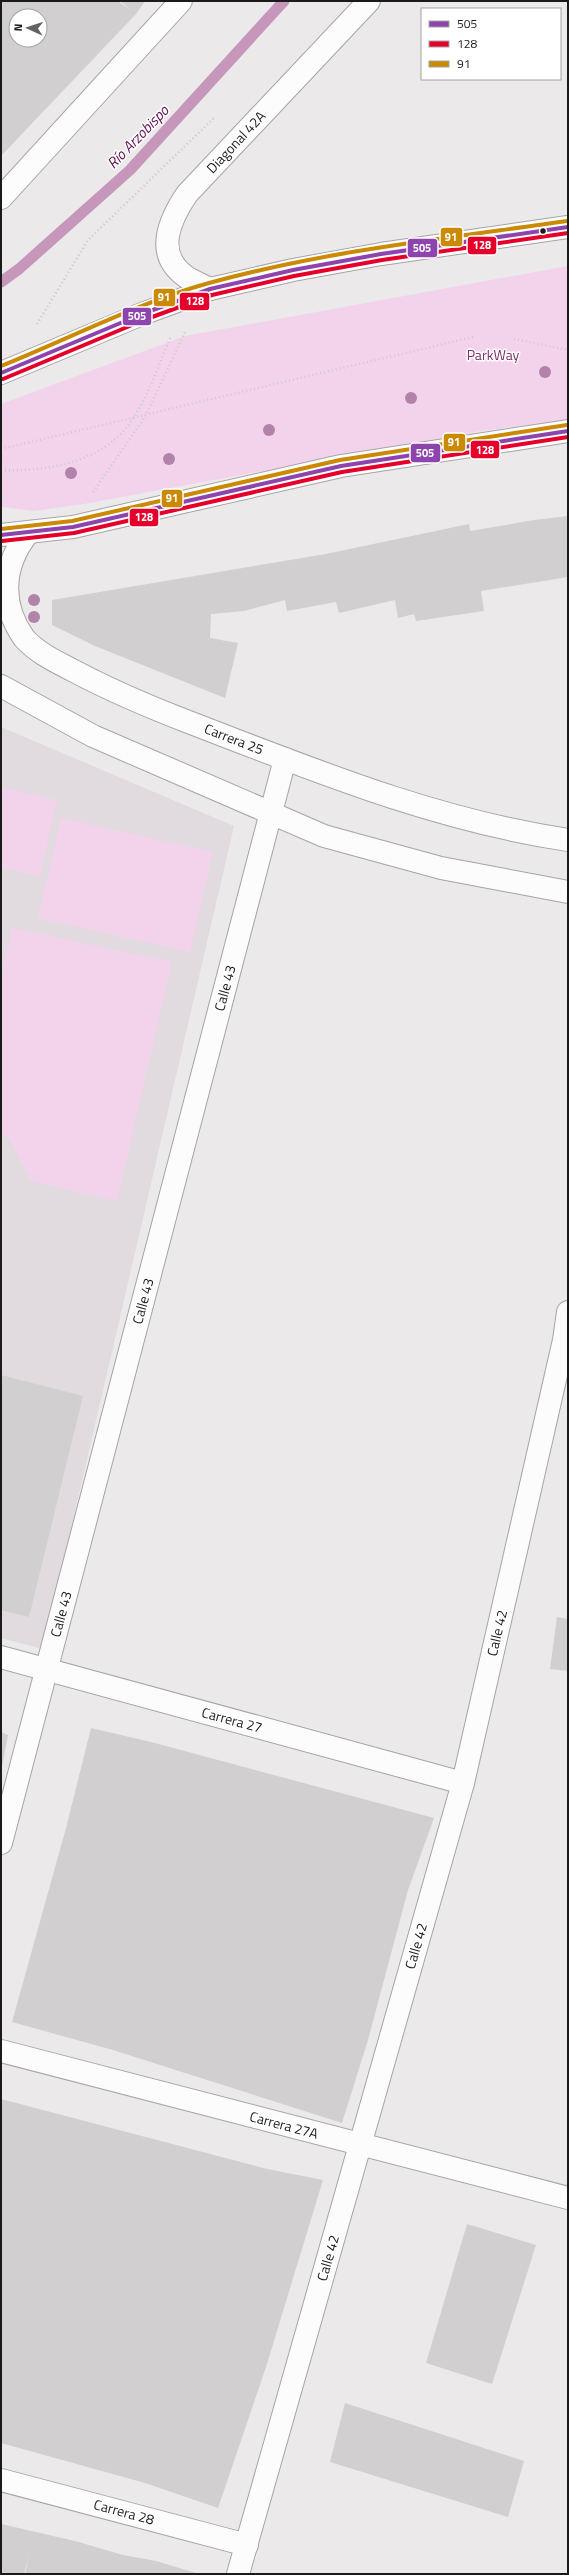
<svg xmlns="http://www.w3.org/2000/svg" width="569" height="2575" font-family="'Titillium Web',sans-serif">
<rect width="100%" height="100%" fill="#ebe9ea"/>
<polygon fill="#e1dadf" points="1,727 234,826 43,1649 1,1638"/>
<g fill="#f3d3eb">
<polygon points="568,266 568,420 481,431 84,504 34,511 1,507 1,404 185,336"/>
<polygon points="1,787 57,800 40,876 1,868"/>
<polygon points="61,818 213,852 190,952 38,918"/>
<polygon points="12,928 172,962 117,1201 31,1181 8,1137 1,1135 1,974"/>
</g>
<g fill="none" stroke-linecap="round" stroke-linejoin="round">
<polyline stroke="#c796bb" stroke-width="11" points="1,282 19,269 130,170 284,1"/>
</g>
<g fill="#d1cfd0" fill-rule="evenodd">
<path d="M1,1H118L132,11L120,1H145L136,14L1,156ZM16,16H40V40H16Z"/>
<polygon points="568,516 568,577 481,591 484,611 416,621 414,614 398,618 395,600 339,613 336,602 287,611 285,600 244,611 211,614 210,638 238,643 225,698 95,646 52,625 52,600 326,554 469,524 470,531 534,520"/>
<polygon points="1,1375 83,1396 29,1617 1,1610"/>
<polygon points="557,1617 568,1619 568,1671 550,1669"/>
<polygon points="91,1728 151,1742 434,1818 408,1890 368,2040 342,2123 113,2050 12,2022 66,1828"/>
<polygon points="1,1732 8,1735 2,1766 1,1766"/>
<polygon points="1,2099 267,2169 323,2180 266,2367 218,2508 145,2483 1,2443"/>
<polygon points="467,2224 536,2245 492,2384 426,2363"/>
<polygon points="345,2403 524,2461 508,2517 330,2462"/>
<polygon points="1,2524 75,2541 123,2555 156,2561 199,2574 25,2574 29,2555 24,2574 1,2574"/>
</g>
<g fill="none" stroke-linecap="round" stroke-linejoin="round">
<g stroke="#a6a4a5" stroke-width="24">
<g id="minor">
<path d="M28,533C2,566 0,604 24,638C37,653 57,662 74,671C110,690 147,706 186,721C311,769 434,820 568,840"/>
<polyline points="1,686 93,736 324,836 441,868 568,892"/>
<polyline points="1,1657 463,1783"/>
<polyline points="1,1843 285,759"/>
<polyline points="1,2051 568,2198"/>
<polyline points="1,2480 247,2545"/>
<polyline points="238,2574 463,1783 564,1340 568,1312"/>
</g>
</g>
<g stroke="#a6a4a5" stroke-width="24">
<g id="tertiary">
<polyline points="1,198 181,1"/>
<path d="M210,289C202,285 192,281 185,276C154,253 170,219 187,194L369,1"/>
</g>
</g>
<g stroke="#a6a4a5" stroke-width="24">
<g id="secondary">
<polyline points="1,373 142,314 210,289 293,270 381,254 568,227"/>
<polyline points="1,535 73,527 341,466 568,431"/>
</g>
</g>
<g stroke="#cbcacb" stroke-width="2.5" stroke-dasharray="1 3" stroke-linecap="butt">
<polyline points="37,324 88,240 214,118"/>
<polyline points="514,339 568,350"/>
<polyline points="1,449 473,337"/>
<path d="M1,470C52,472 110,461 137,412C151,389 160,361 171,336"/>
<polyline points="93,492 145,417 186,330"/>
</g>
<use href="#minor" stroke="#fcfcfc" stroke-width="22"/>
<use href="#tertiary" stroke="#fcfcfc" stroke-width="22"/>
<use href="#secondary" stroke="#fcfcfc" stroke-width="22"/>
<g stroke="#fff" stroke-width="7">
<g id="bus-1">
<polyline points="1,373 142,314 210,289 293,270 381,254 568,227"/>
<polyline points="1,535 73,527 341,466 568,431"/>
</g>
</g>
<g stroke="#fff" stroke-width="7">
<g id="bus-2">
<polyline points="3,379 144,320 212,295 294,276 382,260 568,233"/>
<polyline points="2,541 74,533 342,472 568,437"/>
</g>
</g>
<g stroke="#fff" stroke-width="7">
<g id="bus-3">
<path d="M1,366C68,339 140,302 209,283C325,251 448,238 567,221"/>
<polyline points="1,529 72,521 340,460 567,425"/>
</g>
</g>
<use href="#bus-1" stroke="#8e44ad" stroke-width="4"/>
<use href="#bus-2" stroke="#e4002b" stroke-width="4"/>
<use href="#bus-3" stroke="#cb8a05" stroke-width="4"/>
</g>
<g fill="#b183a8">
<circle cx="545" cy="372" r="6"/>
<circle cx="411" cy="398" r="6"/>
<circle cx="269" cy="430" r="6"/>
<circle cx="169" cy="459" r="6"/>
<circle cx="71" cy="473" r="6"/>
<circle cx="34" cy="600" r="6"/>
<circle cx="34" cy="617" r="6"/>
</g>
<circle fill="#1b1a1a" stroke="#fff" stroke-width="1.5" cx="543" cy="231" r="3.5"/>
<g text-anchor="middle" stroke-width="3" stroke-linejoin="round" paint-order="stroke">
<g font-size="14" fill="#1b1a1a" stroke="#fff">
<text transform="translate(236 142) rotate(-47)" y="5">Diagonal 42A</text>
<text transform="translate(234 739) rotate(21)" y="5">Carrera 25</text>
<text transform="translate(225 988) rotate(-75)" y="5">Calle 43</text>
<text transform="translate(143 1301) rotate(-75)" y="5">Calle 43</text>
<text transform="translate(61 1614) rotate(-75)" y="5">Calle 43</text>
<text transform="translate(497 1633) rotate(-77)" y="5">Calle 42</text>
<text transform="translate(232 1720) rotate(15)" y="5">Carrera 27</text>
<text transform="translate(416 1946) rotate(-74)" y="5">Calle 42</text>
<text transform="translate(284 2125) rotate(15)" y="5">Carrera 27A</text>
<text transform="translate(328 2258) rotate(-74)" y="5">Calle 42</text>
<text transform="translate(124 2512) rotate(15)" y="5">Carrera 28</text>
</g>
<g font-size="14" fill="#812f72" stroke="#fff">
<text x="493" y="360">ParkWay</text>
</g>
<g font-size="15" font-style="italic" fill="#641056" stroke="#fff">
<text transform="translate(138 137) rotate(-46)" y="5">Río Arzobispo</text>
</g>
</g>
<g stroke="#fff" stroke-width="1.5">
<rect x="440" y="227" width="23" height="20" rx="4" fill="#cb8a05"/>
<rect x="467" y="236" width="30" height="19" rx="4" fill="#e4002b"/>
<rect x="407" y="238" width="31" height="20" rx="4" fill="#8e44ad"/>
<rect x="153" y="288" width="23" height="19" rx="4" fill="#cb8a05"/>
<rect x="179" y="292" width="31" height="19" rx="4" fill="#e4002b"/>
<rect x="122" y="307" width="30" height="19" rx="4" fill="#8e44ad"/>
<rect x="443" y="433" width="23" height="19" rx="4" fill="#cb8a05"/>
<rect x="470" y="440" width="30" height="19" rx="4" fill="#e4002b"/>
<rect x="410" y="443" width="31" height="20" rx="4" fill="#8e44ad"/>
<rect x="161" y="489" width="22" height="19" rx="4" fill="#cb8a05"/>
<rect x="129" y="508" width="30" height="19" rx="4" fill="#e4002b"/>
</g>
<g font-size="11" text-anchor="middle" font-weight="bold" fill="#fff">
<text x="451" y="241">91</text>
<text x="482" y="249">128</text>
<text x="422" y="252">505</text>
<text x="164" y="301">91</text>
<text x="195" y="305">128</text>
<text x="137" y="320">505</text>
<text x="454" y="446">91</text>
<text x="485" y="454">128</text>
<text x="425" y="457">505</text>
<text x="172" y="502">91</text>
<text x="144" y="521">128</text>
</g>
<rect width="569" height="2575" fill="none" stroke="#1b1a1a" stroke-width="4"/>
<rect x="421" y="8" width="140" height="72" fill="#ffffff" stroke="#a4a3a3"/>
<rect x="429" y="21" width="20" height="6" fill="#8e44ad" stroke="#a4a3a3"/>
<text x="457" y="28" font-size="12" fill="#1b1a1a">505</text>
<rect x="429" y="41" width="20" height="6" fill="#e4002b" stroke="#a4a3a3"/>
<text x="457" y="48" font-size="12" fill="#1b1a1a">128</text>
<rect x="429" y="61" width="20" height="6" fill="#cb8a05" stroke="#a4a3a3"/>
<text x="457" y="68" font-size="12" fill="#1b1a1a">91</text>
<g transform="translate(28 28) rotate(273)"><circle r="19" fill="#ffffff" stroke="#a4a3a3"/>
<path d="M0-3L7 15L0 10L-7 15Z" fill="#646263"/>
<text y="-6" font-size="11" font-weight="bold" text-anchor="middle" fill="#1b1a1a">N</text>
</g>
</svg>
